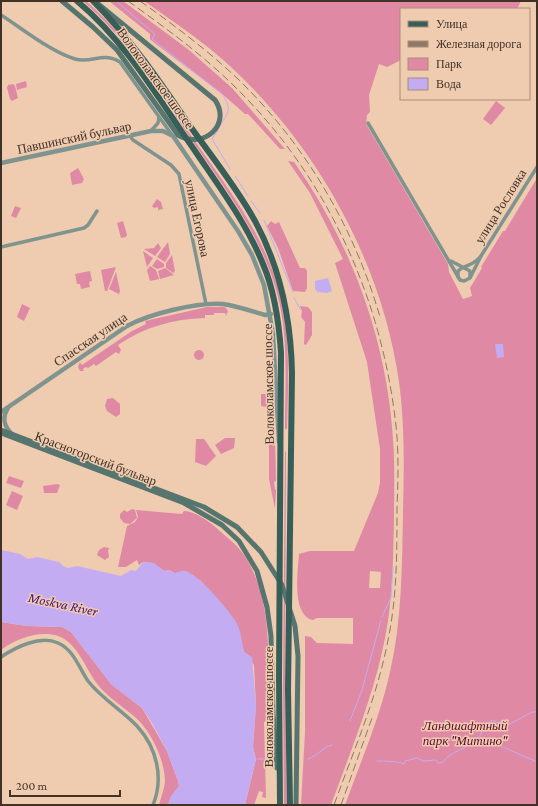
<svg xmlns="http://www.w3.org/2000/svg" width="538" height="806" font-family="'Crimson Pro',serif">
<rect width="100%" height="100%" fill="#efcbb0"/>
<g fill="#e089a5" fill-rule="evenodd">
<path d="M83,1H86C129,38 159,87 190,134C225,184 264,233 280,294C291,337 288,384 287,429H285C285,384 289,337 277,293C261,234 223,186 189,136C157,88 127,39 83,1Z"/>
<polygon points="109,1 123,1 189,50 232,88 285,149 280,149 248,114 245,114 221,93 152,41 150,39 150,34"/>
<path d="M144,1H521L517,9H401V60L387,67L379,64L369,95L370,112L367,115L366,124L448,264L449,272L463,299L472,296L470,288L482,268L481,267L503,231H505L537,178V805H345C361,761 380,717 390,672C402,620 402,566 403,513C404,470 405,425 399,382C382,263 319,149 231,67C204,42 174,22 144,1Z"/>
<polygon points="26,81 27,87 17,90 16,84"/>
<polygon points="13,84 15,86 18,98 12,101 10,99 7,88 8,85"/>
<polygon points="496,101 505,108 491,125 483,119"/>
<path d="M288,161L294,162C351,243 387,340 393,439C395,466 394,493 394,520C393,559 393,599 385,638C374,695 351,750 331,805H301L305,732V636L311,637L317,643L353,644V618H317L313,620C291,615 298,571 299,554L310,551H354L378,493L380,483V449L367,362L335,263L343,259L310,193ZM370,571L381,572L380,588H369Z"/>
<polygon points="78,168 84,179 82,183 72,185 70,173"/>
<polygon points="157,199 161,202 163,209 158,210 158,207 154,208 152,206"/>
<polygon points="15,206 21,208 16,218 11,216"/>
<polygon points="123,221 127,235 126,237 121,238 117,223"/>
<polygon points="271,221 275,224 279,222 300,268 305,268 307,271 307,288 305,292 293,291 278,248 267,226"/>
<polygon points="168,242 170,254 165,262 157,257"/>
<polygon points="158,243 161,248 155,256 144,249 154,248"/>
<polygon points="143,251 153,258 147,267"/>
<polygon points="172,255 175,271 173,273 166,268 166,263"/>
<polygon points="157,259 164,264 164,267 157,269 152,266"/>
<polygon points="150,266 156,270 159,279 150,281 147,270"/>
<polygon points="116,267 107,291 105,291 101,270"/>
<polygon points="165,268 174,275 160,279 158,271"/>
<polygon points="90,271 92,281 89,282 90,287 81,289 80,284 77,284 75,274"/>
<polygon points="116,272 120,291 119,294 109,289"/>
<polygon points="22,304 30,308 24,321 17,317"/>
<polygon points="300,306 308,307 312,312 312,335 306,345 304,344 305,322 301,317 302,311"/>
<path d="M207,307H225L228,311L226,316L225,313H214V315H205V318C173,319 144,327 118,345L121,350L119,354L116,352L96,366L94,364L88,368L86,367L83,369L84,371H80L78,367L80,362L82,365L132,331L146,324L145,321Z"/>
<circle cx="199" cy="355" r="5"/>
<polygon points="261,394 267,394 267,407 261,406"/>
<polygon points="113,398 120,404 120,414 116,417 107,411 105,406 107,399"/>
<polygon points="269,437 275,439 276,481 274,482 275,489 276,490 275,509 269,479"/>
<polygon points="225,438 235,438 234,448 221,454 215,445"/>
<polygon points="196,439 204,439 216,456 206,466 195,462"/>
<polygon points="286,451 285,687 287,805 284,805 283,686 285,452"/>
<polygon points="9,476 24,481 21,488 6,483"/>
<polygon points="57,484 60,485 57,493 44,493 43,486"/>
<polygon points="12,491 23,496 17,510 6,505"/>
<polygon points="132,509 135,510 137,518 130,524 124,523 120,518 120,514 124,510 127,512"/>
<path d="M136,510L182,514L184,511C198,512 211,523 221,532C229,539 238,546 244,555C272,597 268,652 269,700C269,717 270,734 271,751L268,752L266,721L264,722L266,798L262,797L263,792L259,791L254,805H245L256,759L253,747L256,705L254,665L244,652L236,623L209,590L200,580L174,573L170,570L164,571L153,563L143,562L139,565L137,560L126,567H118L127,526L135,522L138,517Z"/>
<polygon points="104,547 109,548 108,551 109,557 105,560 97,555 99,550"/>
<path d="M1,622L27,626L62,627L71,632L111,684L142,708L167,751L178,781L179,786L171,797L168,805H159C161,797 164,790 165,782C165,760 151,731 135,717C122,706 109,698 98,685C86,670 78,643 58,636C39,630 16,639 1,650Z"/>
</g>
<g fill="#c3acf2">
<polygon points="328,278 332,291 327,293 318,292 315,289 315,281"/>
<polygon points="495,344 503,344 504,357 497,358"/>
<path d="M1,550L20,554L28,559L37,557L59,562L63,566L68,568L77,566L121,576L131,570L136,571L143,562L154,563L164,571L170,570L174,573C178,573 182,570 186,571C200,576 228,609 236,622C241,630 242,643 244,652L252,657L256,705L253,747L256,759L245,805H168L171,796L179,786L178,781L167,751L152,723L142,708L111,684L71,632L62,627L27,626L1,622Z"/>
</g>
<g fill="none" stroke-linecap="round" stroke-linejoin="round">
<g stroke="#c3acf2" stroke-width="1">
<path d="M116,1L155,34L152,39L222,94C233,110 228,113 219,127"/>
<polyline points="218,130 212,139 230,169"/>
<polyline points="235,176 248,196"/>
<polyline points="251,201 260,213"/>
<polyline points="264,220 293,292"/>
<polyline points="294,298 301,310"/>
<polyline points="382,617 391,598 393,567"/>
<polyline points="350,721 362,690 381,620"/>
<polyline points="480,737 491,741"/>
<polyline points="494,743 537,762"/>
<polyline points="257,759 264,759"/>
<path d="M308,759C318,756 322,747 332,745"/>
<path d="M377,761C384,761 399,761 404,764L405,761L417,758L423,761L436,760L438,763L443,762C451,751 466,749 475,741C484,735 481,724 493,720L498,723L502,721L505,722L506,726L532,712H537"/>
</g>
<g stroke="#7f948f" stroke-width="3.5">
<path d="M1,15C23,29 51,52 75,59C92,64 103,51 120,62L172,135"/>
<polyline points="368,123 460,280 464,281 470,278 481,256"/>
<polyline points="151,131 158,123 159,117"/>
<polyline points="130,136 133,140 171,165 179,174 206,304"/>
<polyline points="1,247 84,228 88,225 97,211"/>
<polyline points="451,261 470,271 470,277"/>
<path d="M458,277V271C466,264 472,267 481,256L537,167"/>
<path d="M1,657C16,647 40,635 58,643C74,650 79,668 88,681C102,699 122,710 137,726C157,748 164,778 153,805"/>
</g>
<g stroke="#7f948f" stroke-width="4.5">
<polyline points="1,163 151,131 163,131 173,136 238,231 252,255 264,285 273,334 279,442"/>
<path d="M8,408C2,417 4,426 11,433"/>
<path d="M1,412L127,326C149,314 197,302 223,304C237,306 251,311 265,315L271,314"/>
</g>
<g stroke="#56756e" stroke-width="5">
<path d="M62,1L93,27L117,50L178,135C203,150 232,125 215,100L97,3"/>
<polyline points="1,430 204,507 237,527 261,552 282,585 295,626 298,656 296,805"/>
<polyline points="1,433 184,503 222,525 239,541 257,571 267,607 271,636 273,713 277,768"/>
</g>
<g stroke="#385f57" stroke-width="6">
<path d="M77,1C125,41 157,96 193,148C218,185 246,222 263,264C275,292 279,322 281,353L279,677L280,805"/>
<path d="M93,1C131,39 160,82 190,126C212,157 237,188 255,221C281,269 291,319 292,373L288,690L290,805"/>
</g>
<g stroke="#907866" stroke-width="1" stroke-dasharray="8 4" stroke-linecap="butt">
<path d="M128,1C164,27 199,52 231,83C326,174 382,297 396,426C399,453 398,481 397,508C397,554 397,600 387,645C376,700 353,752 334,805"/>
<path d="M140,1C174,25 207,50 237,78C305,144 354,227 380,317"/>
<polyline points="341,805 372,718"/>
</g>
</g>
<g text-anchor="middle" stroke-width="3" stroke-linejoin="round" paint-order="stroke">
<g font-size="13" fill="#403227" stroke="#efcbb0">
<text transform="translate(156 78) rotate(54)" y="5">Волоколамское шоссе</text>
<text transform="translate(74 137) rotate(-12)" y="5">Павшинский бульвар</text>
<text transform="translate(500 206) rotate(-58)" y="5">улица Рословка</text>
<text transform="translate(198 218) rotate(78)" y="5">улица Егорова</text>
<text transform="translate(90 339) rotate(-34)" y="5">Спасская улица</text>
<text transform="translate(268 384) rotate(-91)" y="5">Волоколамское шоссе</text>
<text transform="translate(96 458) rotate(21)" y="5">Красногорский бульвар</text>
<text transform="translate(268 707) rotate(-90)" y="5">Волоколамское шоссе</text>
</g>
<g font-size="13" font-style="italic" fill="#5e0a31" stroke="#efcbb0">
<text x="465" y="730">Ландшафтный<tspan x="465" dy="15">парк "Митино"</tspan></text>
</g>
<g font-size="14" font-style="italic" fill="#44127a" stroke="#efcbb0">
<text transform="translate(63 604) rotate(12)" y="5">Moskva River</text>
</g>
</g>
<rect width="538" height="806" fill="none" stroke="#403227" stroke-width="4"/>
<rect x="400" y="8" width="130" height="92" fill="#efcbb0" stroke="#a98e79"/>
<rect x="408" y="21" width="20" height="6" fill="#385f57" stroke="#a98e79"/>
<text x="436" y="28" font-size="12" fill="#403227">Улица</text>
<rect x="408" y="41" width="20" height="6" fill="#907866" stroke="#a98e79"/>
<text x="436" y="48" font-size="12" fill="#403227">Железная дорога</text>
<rect x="408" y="58" width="20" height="12" fill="#e089a5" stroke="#a98e79"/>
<text x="436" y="68" font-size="12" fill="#403227">Парк</text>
<rect x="408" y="78" width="20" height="12" fill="#c3acf2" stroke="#a98e79"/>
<text x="436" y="88" font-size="12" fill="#403227">Вода</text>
<path d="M10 790v6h110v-6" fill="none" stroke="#403227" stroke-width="2"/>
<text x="16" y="790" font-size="12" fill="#403227" stroke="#efcbb0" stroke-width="3" paint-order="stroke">200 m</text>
</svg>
